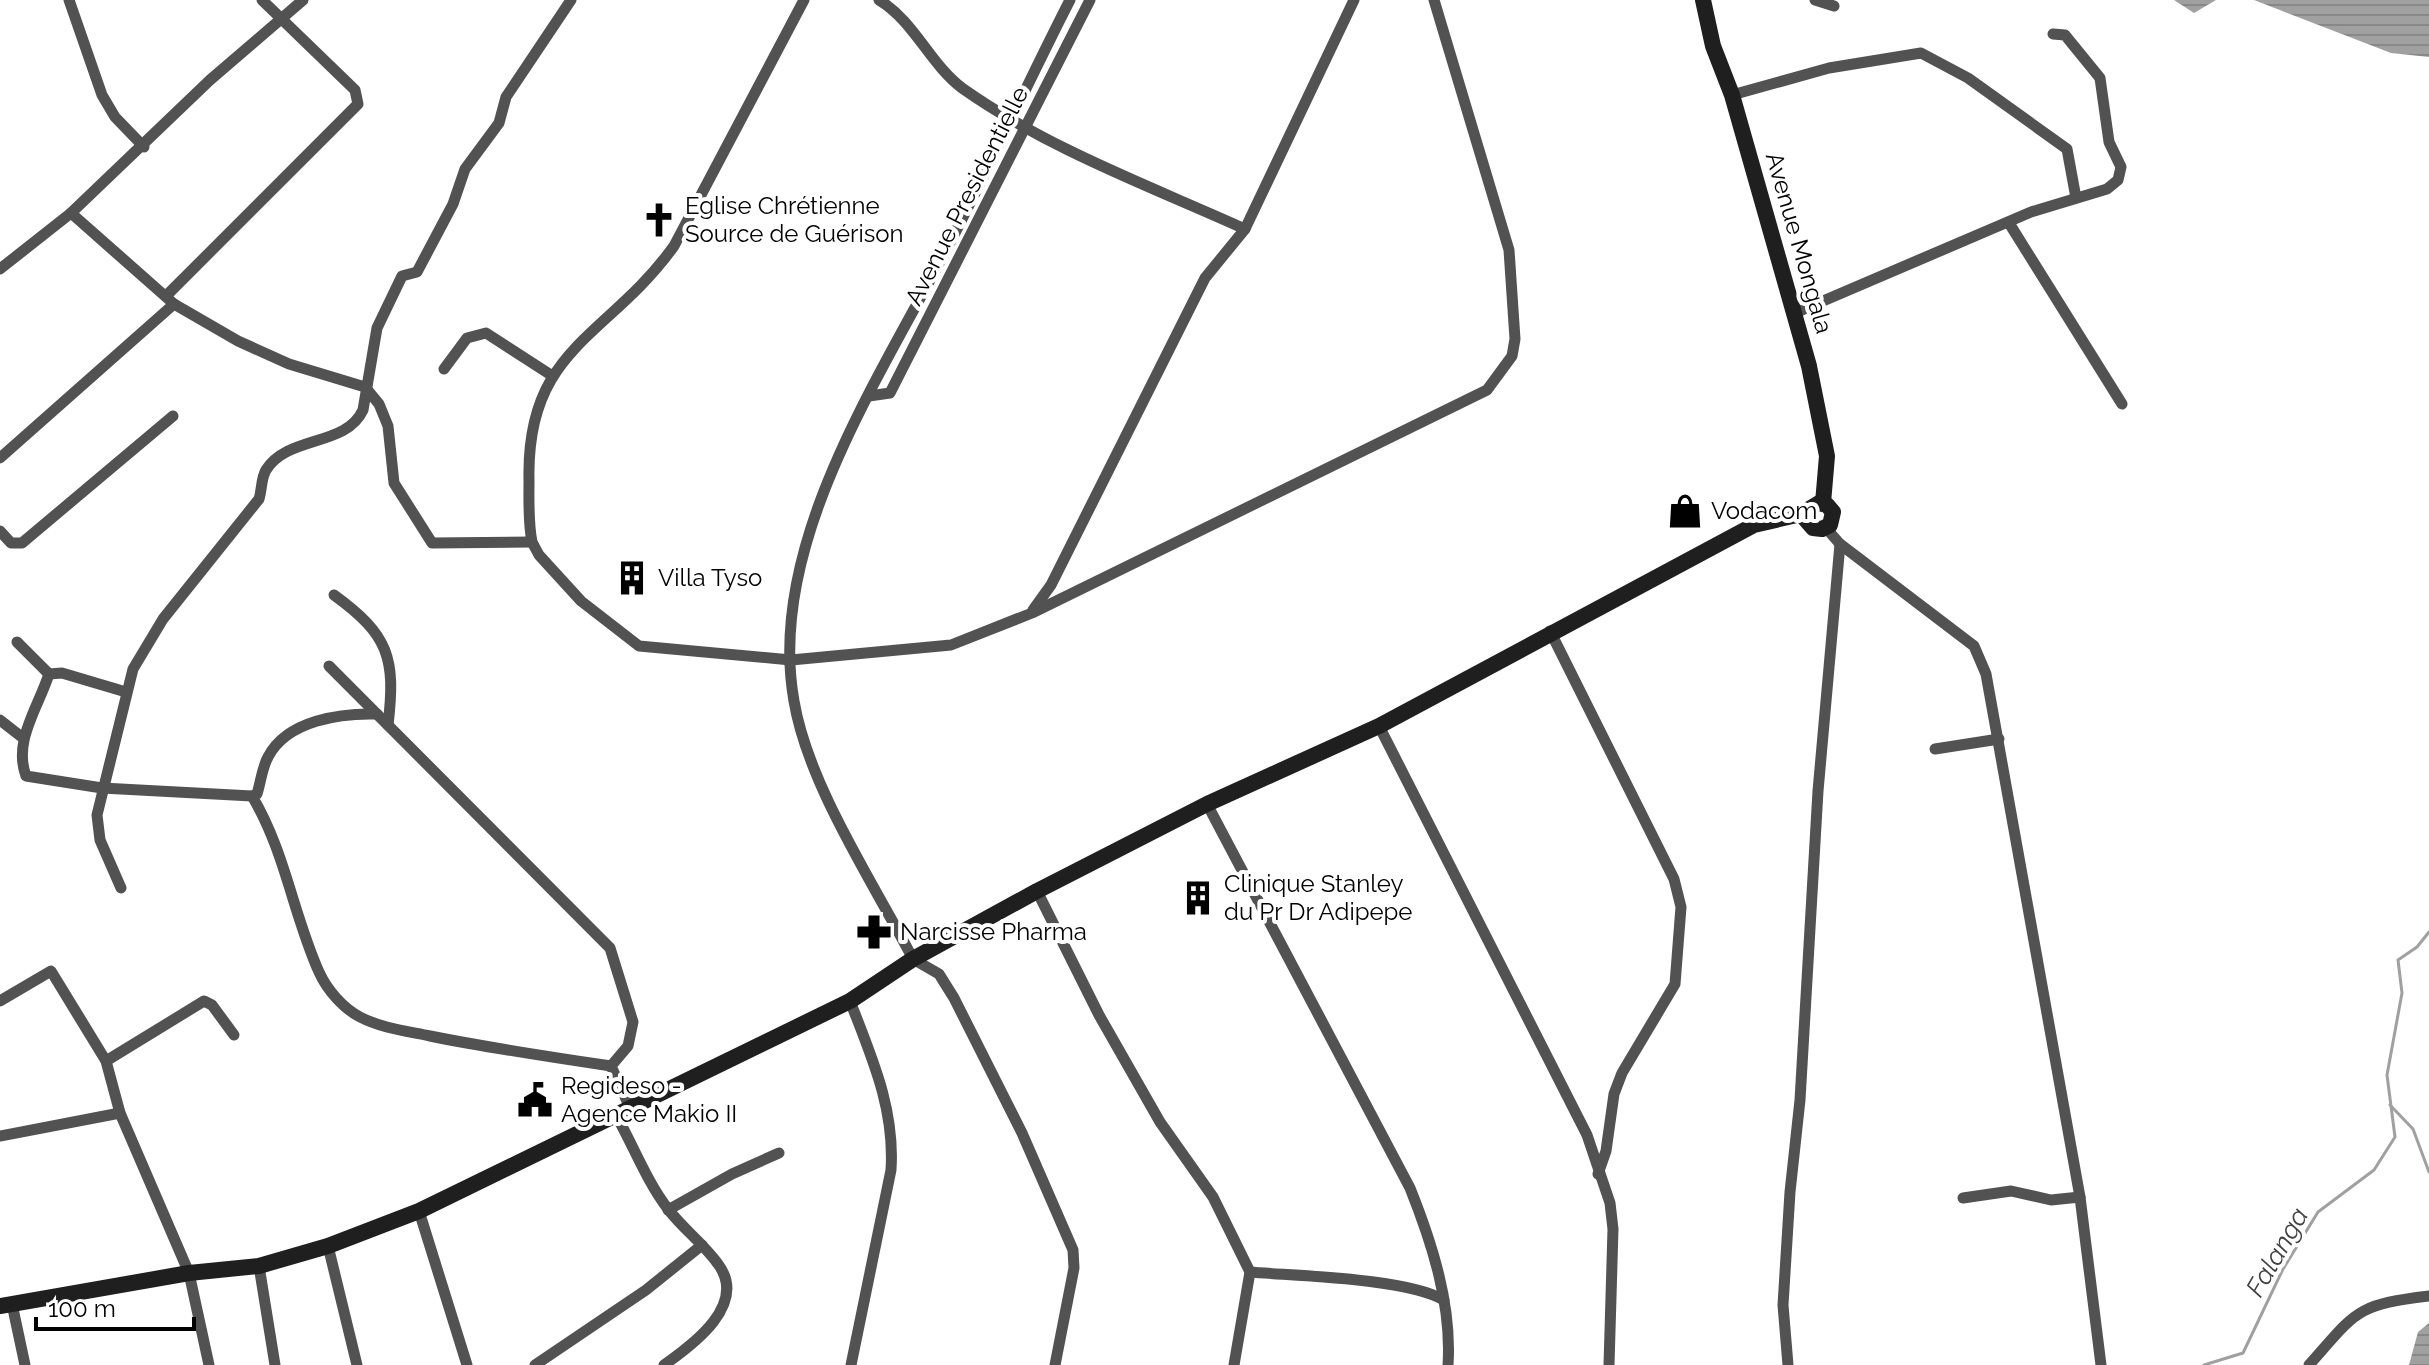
<svg xmlns="http://www.w3.org/2000/svg" width="2429" height="1365" font-family="Raleway,sans-serif">
<defs>
<pattern id="water-rules" width="6" height="5" patternUnits="userSpaceOnUse" patternTransform="scale(2)"><rect width="6" height="5" fill="#a0a0a0"/><path d="M0 2.5h6" fill="none" stroke="#888"/></pattern>
</defs>
<rect width="100%" height="100%" fill="#fff"/>
<g fill="url(#water-rules)">
<polygon points="2174,0 2216,0 2194,13"/>
<polygon points="2254,0 2429,0 2429,57 2391,53"/>
<polygon points="2429,1323 2429,1365 2409,1365 2418,1332"/>
</g>
<g fill="none" stroke-linecap="round" stroke-linejoin="round">
<g stroke="#a0a0a0" stroke-width="3">
<polyline points="2390,1105 2413,1129 2429,1172"/>
<polyline points="2204,1365 2243,1353 2283,1269 2318,1212 2374,1170 2395,1137 2387,1075 2402,993 2398,960 2417,947 2429,932"/>
</g>
<g stroke="#525252" stroke-width="11">
<polyline points="69,0 102,95 115,117 144,147"/>
<path d="M804,0L674,246C608,338 526,347 529,480C529,501 528,522 532,542L539,555L581,601L639,646L791,660L951,645L1032,613L1487,390L1512,356L1515,339L1509,250L1434,0"/>
<path d="M879,0C914,21 930,64 962,88C1048,149 1150,186 1245,229"/>
<polyline points="1815,0 1834,6"/>
<polyline points="1732,95 1829,68 1921,53 1968,78 2067,149 2076,198"/>
<polyline points="71,213 174,304 238,341 289,364 365,387 379,404 388,426 394,483 432,543 532,542"/>
<polyline points="2009,223 2122,404"/>
<polyline points="0,269 71,213 210,80 303,0"/>
<polyline points="166,296 358,104 355,90 262,0"/>
<polyline points="1795,313 2031,212 2107,189 2118,180 2121,167 2109,142 2100,78 2065,35 2053,34"/>
<polyline points="444,369 467,338 486,333 551,375"/>
<polyline points="869,396 890,393 1090,0"/>
<polyline points="0,458 174,304"/>
<polyline points="1826,528 1840,544 1974,646 1986,674 2080,1197 2101,1365"/>
<polyline points="0,531 11,543 22,543 173,416"/>
<path d="M334,595C389,635 396,658 388,725"/>
<polyline points="1033,610 1051,585 1205,278 1245,229 1354,0"/>
<polyline points="1550,631 1674,879 1681,907 1675,984 1622,1073 1614,1094 1606,1151 1598,1174"/>
<polyline points="17,642 49,674"/>
<polyline points="329,666 610,948 633,1022 628,1046 611,1066 631,1110"/>
<path d="M126,692L62,673L49,674C38,708 13,741 26,776L102,788L252,796L257,794C261,781 262,768 268,757C287,720 341,713 377,714"/>
<polyline points="0,720 23,738"/>
<polyline points="1379,726 1587,1135 1610,1203 1613,1229 1609,1365"/>
<polyline points="1935,749 1999,739"/>
<path d="M252,796C285,851 293,914 319,972C327,990 343,1008 360,1017C381,1028 406,1031 430,1036C490,1048 550,1057 611,1066"/>
<path d="M1207,804L1410,1188C1432,1243 1452,1305 1448,1365"/>
<path d="M121,888L100,840L97,815L133,669L163,619L259,499C262,490 261,478 266,470C288,435 346,447 363,410L377,328L402,276L417,272L453,204L465,169L499,123L506,97L571,0"/>
<polyline points="1037,891 1099,1015 1160,1122 1213,1197 1250,1272 1234,1365"/>
<polyline points="0,1001 51,971 106,1061 120,1113 189,1273 209,1365"/>
<path d="M850,1001C872,1058 895,1109 891,1170L851,1365"/>
<polyline points="106,1061 204,1001 212,1005 234,1035"/>
<path d="M617,1117C634,1147 647,1182 668,1209C683,1229 704,1244 718,1264C748,1304 694,1344 664,1365"/>
<polyline points="0,1136 120,1113"/>
<polyline points="1963,1198 2011,1191 2051,1200 2080,1197"/>
<polyline points="668,1210 732,1174 779,1153"/>
<polyline points="419,1211 467,1365"/>
<polyline points="328,1246 357,1365"/>
<polyline points="259,1266 275,1365"/>
<path d="M1250,1272C1297,1276 1406,1278 1444,1300"/>
<polyline points="12,1304 25,1365"/>
<polyline points="535,1365 646,1290 702,1245"/>
<path d="M1055,1365L1074,1268L1073,1250L1022,1133L954,998L939,974L913,959C873,882 808,785 794,701C765,540 887,368 957,229C996,153 1031,76 1070,0"/>
<polyline points="1788,1365 1783,1305 1790,1192 1800,1100 1818,791 1840,544"/>
<path d="M2309,1365C2357,1311 2355,1305 2429,1296"/>
</g>
<g stroke="#1f1f1f" stroke-width="16">
<polyline points="1703,0 1713,46 1732,95 1809,366 1827,456 1823,503"/>
<polygon points="1819,503 1827,505 1833,512 1830,525 1822,529 1813,528 1801,514 1807,516 1809,509"/>
<polyline points="0,1306 189,1273 259,1266 328,1246 419,1211 850,1001 913,959 1037,891 1207,804 1379,726 1754,525 1801,514"/>
</g>
</g>
<defs>
<g id="church-bare" transform="scale(2.76)"><path d="M-1.2-6h2.4v3.5h3.3v2.4h-3.3V6h-2.4V-.1h-3.3v-2.4h3.3Z" fill="#000" stroke="#fff" stroke-width="2.5" paint-order="stroke"/></g>
<g id="shop-bare" transform="scale(2.76)"><path d="M-5-2.5h2.3a2.7 3.5 0 0 1 5.4 0H5L5.5 6h-11ZM-1.5-2.5h3a1.5 2.3 0 0 0-3 0Z" fill="#000" stroke="#fff" stroke-width="2.5" paint-order="stroke"/></g>
<g id="building-bare" transform="scale(2.76)"><path d="M-4-6H4V6H1V3H-1V6H-4ZM-2.5-4.3h1.7v1.8h-1.7ZM.8-4.3h1.7v1.8H.8ZM-2.5-1h1.7V.8h-1.7ZM.8-1h1.7V.8H.8Z" fill="#000" stroke="#fff" stroke-width="2.5" paint-order="stroke"/></g>
<g id="pharmacy-bare" transform="scale(2.76)"><path d="M-2-6h4v4h4v4h-4v4h-4v-4h-4v-4h4Z" fill="#000" stroke="#fff" stroke-width="2.5" paint-order="stroke"/></g>
<g id="civic-bare" transform="scale(2.76)"><path d="M-.6-6.5H3V-4.5H.6V-3L4-1V1h2V6H-6V1h2V-1L-.6-3ZM-1.2 2.5V6h2.4V2.5Z" fill="#000" stroke="#fff" stroke-width="2.5" paint-order="stroke"/></g>
</defs>
<g fill-rule="evenodd">
<use href="#church-bare" x="659" y="220"/>
<use href="#shop-bare" x="1685" y="511"/>
<use href="#building-bare" x="632" y="578"/>
<use href="#building-bare" x="1198" y="898"/>
<use href="#pharmacy-bare" x="874" y="932"/>
<use href="#civic-bare" x="535" y="1100"/>
</g>
<g text-anchor="middle" stroke-width="8" stroke-linejoin="round" paint-order="stroke">
<g font-size="24" fill="#000" stroke="#fff">
<text transform="translate(967 196) rotate(-63)" y="8">Avenue Presidentielle</text>
<text transform="translate(1799 243) rotate(74)" y="8">Avenue Mongala</text>
</g>
<g font-size="24" fill="#000" stroke="#fff" text-anchor="start">
<text x="685" y="214">Eglise Chrétienne<tspan x="685" dy="28">Source de Guérison</tspan></text>
<text x="1711" y="519">Vodacom</text>
<text x="658" y="586">Villa Tyso</text>
<text x="1224" y="892">Clinique Stanley<tspan x="1224" dy="28">du Pr Dr Adipepe</tspan></text>
<text x="900" y="940">Narcisse Pharma</text>
<text x="561" y="1094">Regideso -<tspan x="561" dy="28">Agence Makio II</tspan></text>
</g>
<g font-size="26" font-style="italic" fill="#414141" stroke="#fff">
<text transform="translate(2277 1252) rotate(-60)" y="9">Falanga</text>
</g>
</g>
<path d="M36 1317v12h158v-12" fill="none" stroke="#000000" stroke-width="4"/>
<text x="48" y="1317" font-size="24" fill="#000000" stroke="#ffffff" stroke-width="6" paint-order="stroke">100 m</text>
</svg>
